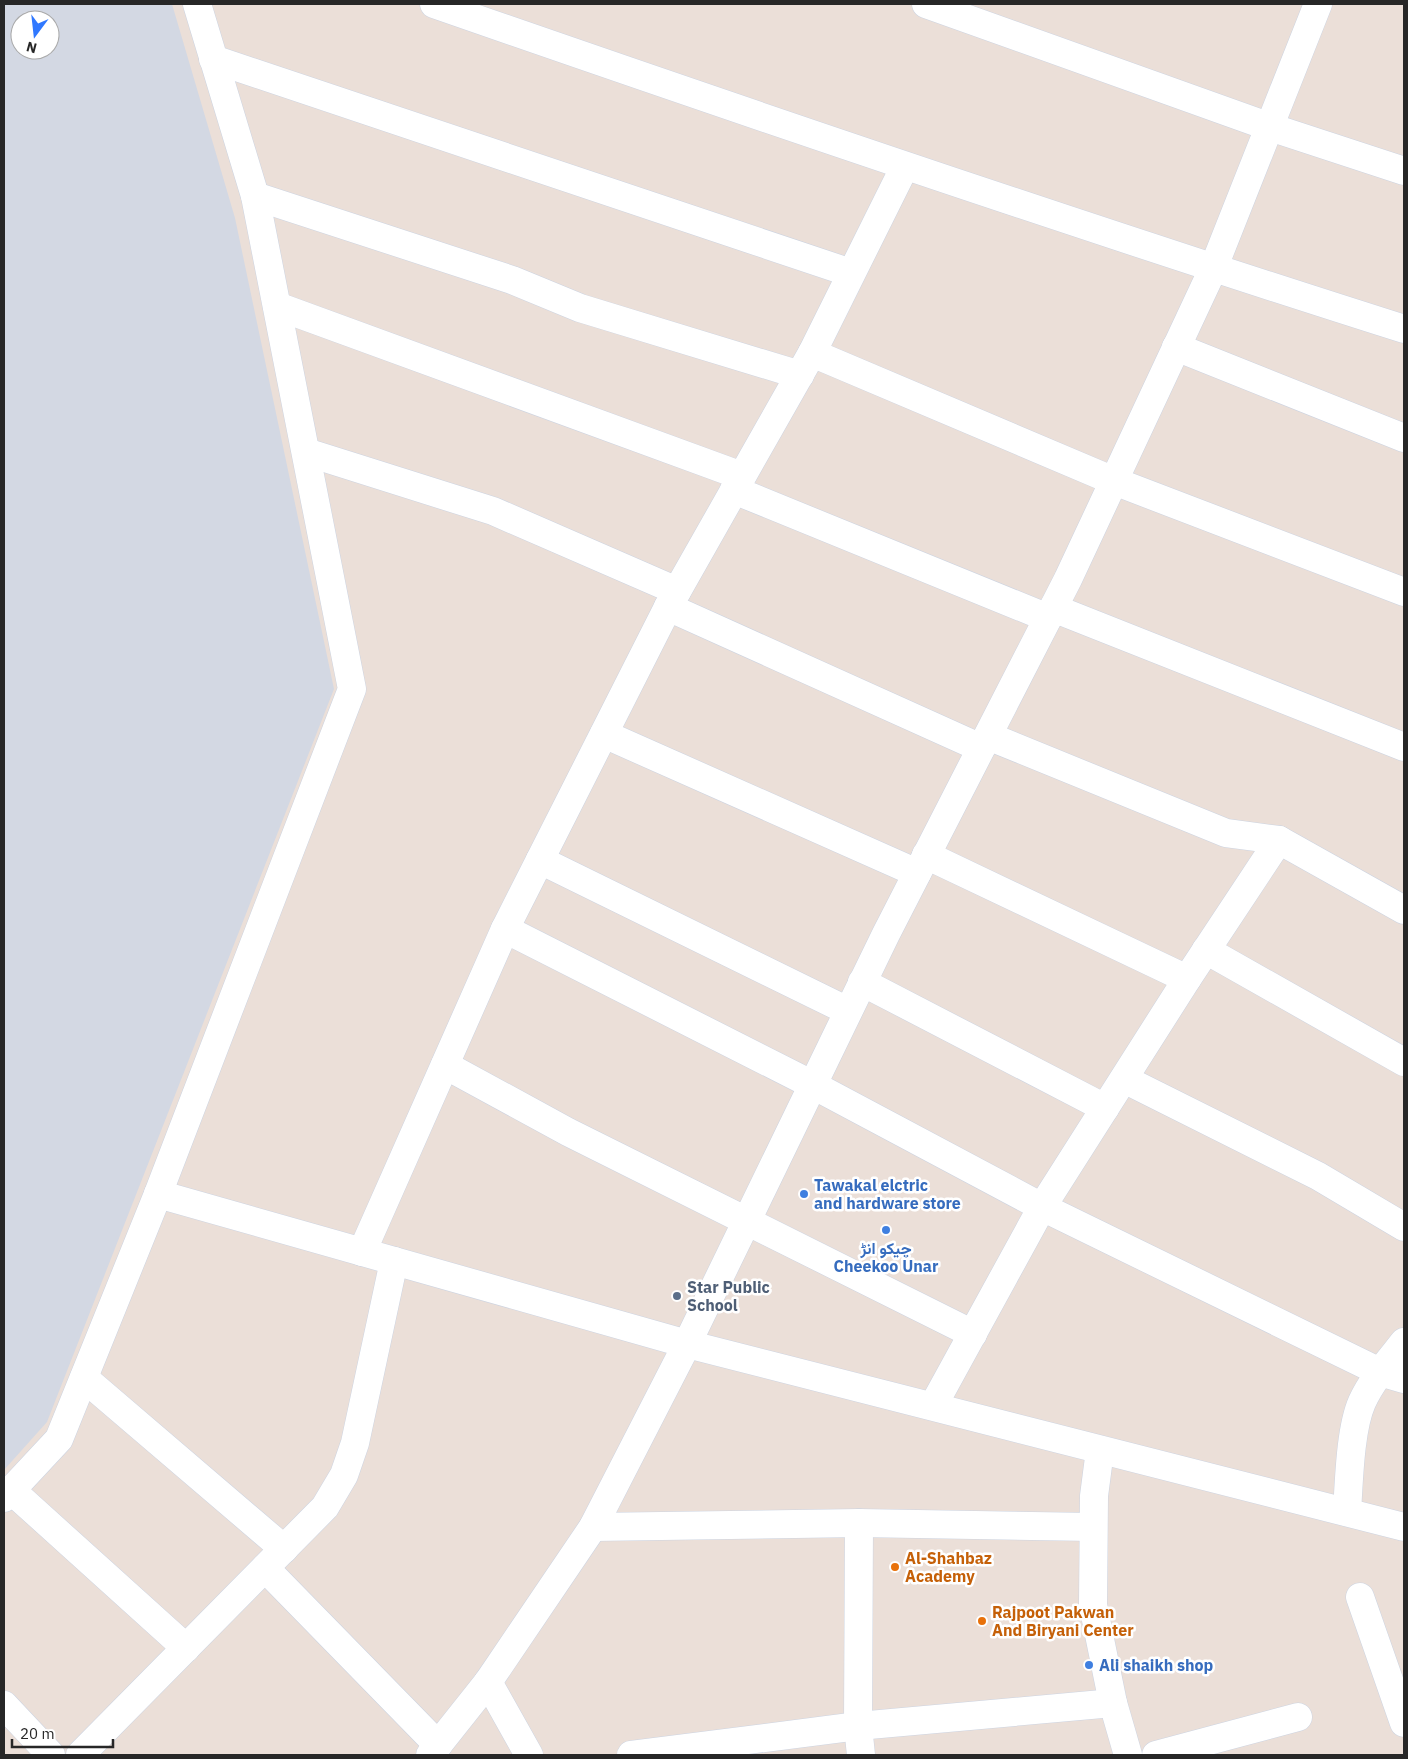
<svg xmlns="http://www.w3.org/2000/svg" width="1408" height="1759" font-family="'IBM Plex Sans',Vazirmatn,sans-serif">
<rect width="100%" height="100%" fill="#ebdfd8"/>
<path fill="#d3d8e3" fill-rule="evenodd" d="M4,4H172L235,218L334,689L47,1422L4,1470ZM20,20H50V50H20Z"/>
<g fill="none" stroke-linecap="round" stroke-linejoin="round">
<g stroke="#cdd4e1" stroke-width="29">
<g id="street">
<path d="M434,4C756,116 1079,226 1404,329"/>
<polyline points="926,4 1270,127 1404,171"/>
<polyline points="213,59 851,273"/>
<polyline points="255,196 512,280 580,308 800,375"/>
<polyline points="277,306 742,476"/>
<polyline points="1176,347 1404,438"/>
<polyline points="812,353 1114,481 1404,592"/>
<polyline points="306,452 493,511 677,591"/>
<polyline points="734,490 1048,618"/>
<polyline points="668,607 981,748"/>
<polyline points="1053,608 1404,747"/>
<polyline points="604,734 917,873"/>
<polyline points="988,736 1226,833 1279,840 1404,910"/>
<polyline points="926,855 1187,979"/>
<polyline points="540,860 848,1011"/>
<polyline points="505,929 813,1085 1042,1207 1380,1372 1404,1379"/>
<polyline points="1206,950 1404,1062"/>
<polyline points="862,982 1105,1108"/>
<polyline points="445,1065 568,1132 973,1334"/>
<polyline points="1124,1079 1318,1176 1404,1227"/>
<polyline points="158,1194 687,1344 1404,1527"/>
<polyline points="362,1252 505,929 668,607 812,353 905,166"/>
<polyline points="84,1378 284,1549"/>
<polyline points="933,1406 1042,1207 1187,979 1279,840"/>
<polyline points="1100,1450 1094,1496 1093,1605 1113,1703 1128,1755"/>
<polyline points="11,1490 186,1648"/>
<polyline points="4,1498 59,1439 158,1194 352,689 255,196 197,4"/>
<path d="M1347,1512C1349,1482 1350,1429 1362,1402C1372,1380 1389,1361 1404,1342"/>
<polyline points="859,1523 858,1726 861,1755"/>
<polyline points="593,1527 859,1523 1093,1527"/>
<polyline points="265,1568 438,1745"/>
<polyline points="1360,1597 1404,1723"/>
<polyline points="488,1682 529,1755"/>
<polyline points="4,1705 51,1755"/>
<polyline points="80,1755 325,1507 344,1475 355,1443 394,1261"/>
<polyline points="430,1755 488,1682 593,1527 687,1344 886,934 1068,579 1213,269 1318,4"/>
<polyline points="631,1755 858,1726 1113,1703"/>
<polyline points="1156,1755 1298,1717"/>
</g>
</g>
<use href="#street" stroke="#fff" stroke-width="28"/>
</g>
<g fill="#3f7fe0" stroke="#fff" stroke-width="2">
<circle cx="804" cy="1194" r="5"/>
<circle cx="886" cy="1230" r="5"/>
<circle cx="1089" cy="1665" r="5"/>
</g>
<circle fill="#5c6f8a" stroke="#fff" stroke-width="2" cx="677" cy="1296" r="5"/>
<g fill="#e8710a" stroke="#fff" stroke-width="2">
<circle cx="895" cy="1567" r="5"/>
<circle cx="982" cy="1621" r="5"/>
</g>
<g text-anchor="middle" stroke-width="5" stroke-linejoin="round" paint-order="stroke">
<g font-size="16" font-weight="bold" fill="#366cbe" stroke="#fff" text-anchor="start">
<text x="814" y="1191">Tawakal elctric<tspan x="814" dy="18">and hardware store</tspan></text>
<text x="886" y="1254" text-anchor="middle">چیکو انڑ<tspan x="886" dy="18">Cheekoo Unar</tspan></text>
<text x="1099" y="1671">Ali shaikh shop</text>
</g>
<g font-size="16" font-weight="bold" fill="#4e5e75" stroke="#fff" text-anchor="start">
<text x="687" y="1293">Star Public<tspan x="687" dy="18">School</tspan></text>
</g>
<g font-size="16" font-weight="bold" fill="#c56008" stroke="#fff" text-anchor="start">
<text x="905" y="1564">Al-Shahbaz<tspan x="905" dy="18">Academy</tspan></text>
<text x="992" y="1618">Rajpoot Pakwan<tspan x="992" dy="18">And Biryani Center</tspan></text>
</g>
</g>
<rect width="1408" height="1759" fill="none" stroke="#272727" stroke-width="10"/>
<g transform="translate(35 35) rotate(195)"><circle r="24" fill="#ffffff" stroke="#a9a9a9"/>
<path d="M0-4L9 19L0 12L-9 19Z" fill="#3078ff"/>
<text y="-8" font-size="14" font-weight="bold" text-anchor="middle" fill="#272727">N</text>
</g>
<path d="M12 1739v8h101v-8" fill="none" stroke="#272727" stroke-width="2.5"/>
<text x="20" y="1739" font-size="15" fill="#272727" stroke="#ffffff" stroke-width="4" paint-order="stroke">20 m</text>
</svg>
